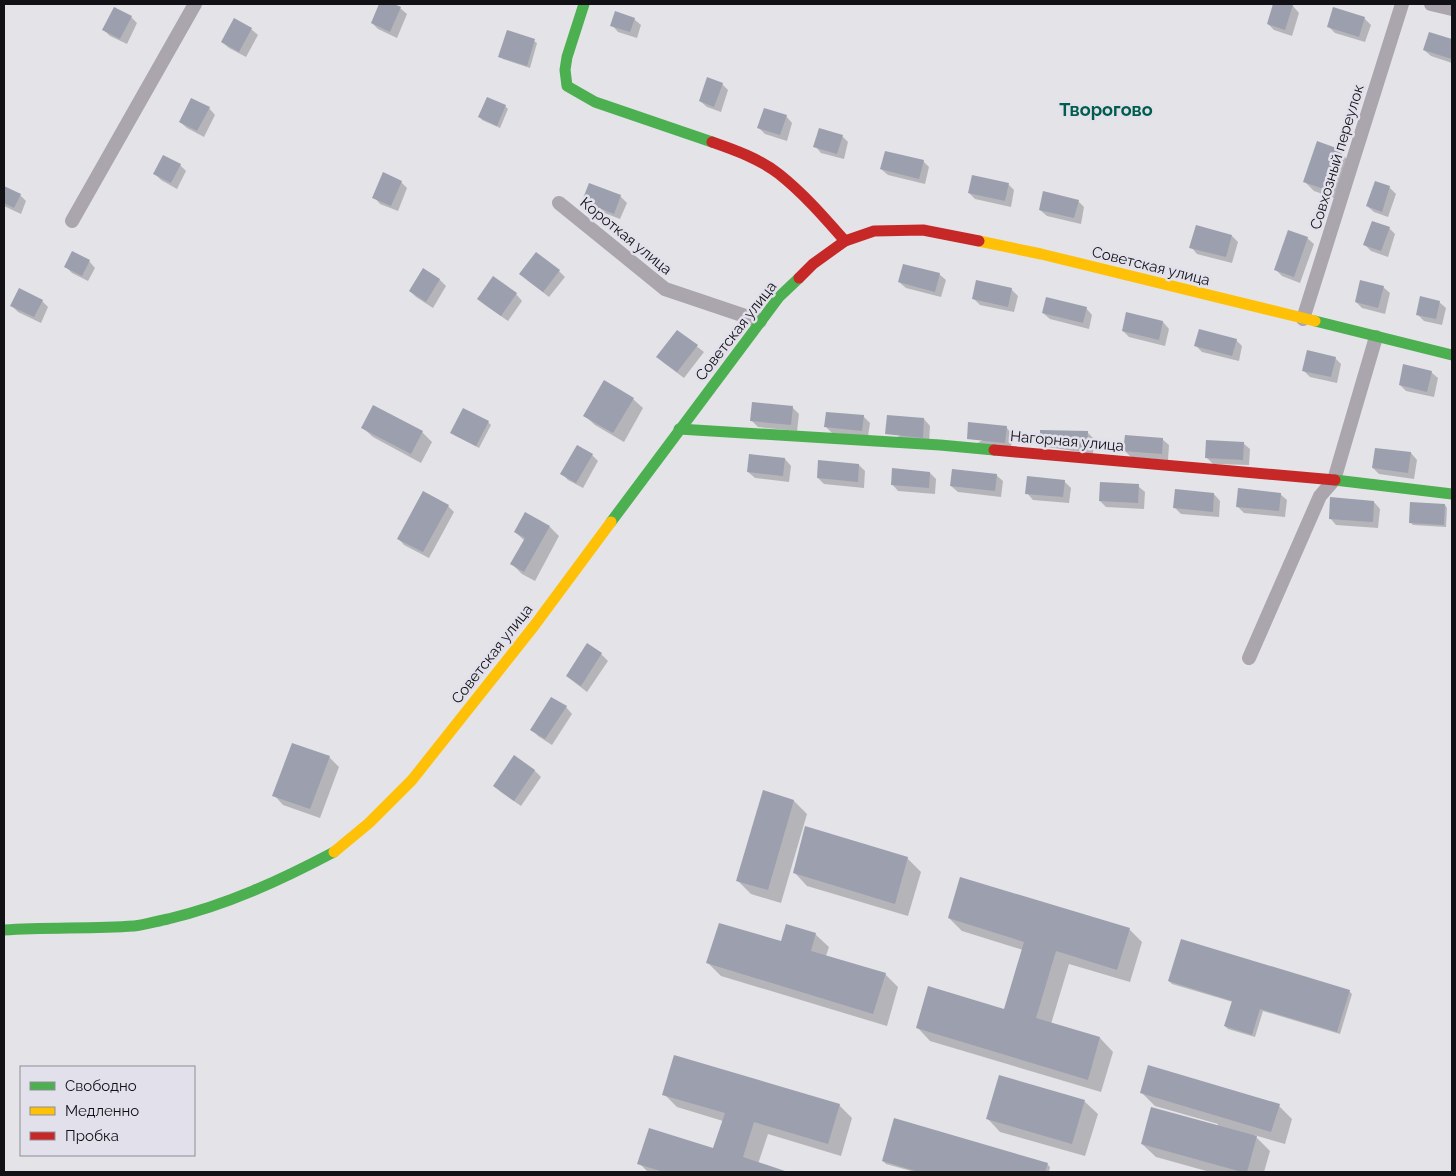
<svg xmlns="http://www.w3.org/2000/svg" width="1456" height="1176" font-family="Raleway,sans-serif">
<rect width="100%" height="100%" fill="#e3e3e8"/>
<g fill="#0003">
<polygon points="381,4 391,4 400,8 407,14 397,38 378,29 372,23"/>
<polygon points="1274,4 1284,4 1293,6 1299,13 1292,36 1274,30 1268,24"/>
<polygon points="131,17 137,23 127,44 110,36 104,30"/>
<polygon points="1364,18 1371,25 1365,42 1335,33 1328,26"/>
<polygon points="634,19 641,25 637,38 618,32 612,25"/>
<polygon points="251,29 258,35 246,57 229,48 222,42"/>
<polygon points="1430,33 1452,40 1452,63 1431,56 1424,50"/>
<polygon points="534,41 537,43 530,68 503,59 500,56"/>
<polygon points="722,84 728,90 721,112 707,107 700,101"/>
<polygon points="505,106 508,109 500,128 482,120 480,117"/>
<polygon points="209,108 215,115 204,137 187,128 180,122"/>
<polygon points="786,116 792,123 787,141 765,134 759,128"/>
<polygon points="842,136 848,142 844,159 821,153 815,146"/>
<polygon points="1338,150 1348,160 1334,198 1314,191 1304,181"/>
<polygon points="923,161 929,167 925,184 888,175 881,169"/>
<polygon points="180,165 186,171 177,189 161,180 155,174"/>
<polygon points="401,182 407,188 398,211 380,204 374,197"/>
<polygon points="1008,184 1014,190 1011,207 975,199 969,193"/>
<polygon points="1389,187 1396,194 1388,217 1374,212 1367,206"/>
<polygon points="4,188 20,195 26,201 21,214 4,206"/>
<polygon points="620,196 627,203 620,219 589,207 583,200"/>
<polygon points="1078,201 1084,207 1081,224 1047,216 1040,210"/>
<polygon points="1389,228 1395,234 1388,257 1371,251 1365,245"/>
<polygon points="1232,236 1238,242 1232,263 1197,254 1191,247"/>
<polygon points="1307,238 1314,244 1300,283 1282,276 1276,270"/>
<polygon points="89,261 95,268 88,281 72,273 66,267"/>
<polygon points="423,270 440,280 446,286 433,308 416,297 410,291"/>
<polygon points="559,271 565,277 549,297 527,280"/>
<polygon points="939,274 946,280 941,297 906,288 899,282"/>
<polygon points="493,278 516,294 522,301 508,321 485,305 478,299"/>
<polygon points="1383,287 1390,293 1385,314 1362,308 1356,302"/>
<polygon points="1011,289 1018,296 1014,312 980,305 973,298"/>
<polygon points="42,301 48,307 41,323 18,312 12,306"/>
<polygon points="1439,302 1446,308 1442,325 1424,321 1417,314"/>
<polygon points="1086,308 1092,315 1089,329 1050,319 1043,313"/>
<polygon points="1127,314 1163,322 1169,329 1165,346 1129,337 1123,331"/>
<polygon points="677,331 704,352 684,378 664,363 658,357"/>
<polygon points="1236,340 1242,346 1239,361 1202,352 1196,346"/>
<polygon points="1335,358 1341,364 1337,383 1310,377 1304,371"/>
<polygon points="1431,372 1438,378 1434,397 1406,391 1400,385"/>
<polygon points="633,399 643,408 624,442 595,425 585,416"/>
<polygon points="793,408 799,414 797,431 758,427 752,421"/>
<polygon points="863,416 870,423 868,436 832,433 826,427"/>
<polygon points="924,419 930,426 929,443 893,440"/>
<polygon points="488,422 491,425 479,448 454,435"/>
<polygon points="1006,427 1012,434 1011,449 974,445"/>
<polygon points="363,428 422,432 432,442 421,463 373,437"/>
<polygon points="1087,432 1094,439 1093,454 1041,446"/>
<polygon points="1162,439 1169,445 1168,460 1131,457 1125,451"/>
<polygon points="1243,443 1250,449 1249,465 1213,464 1206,457"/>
<polygon points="1376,449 1411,453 1417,460 1414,479 1379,474 1373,468"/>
<polygon points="592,455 598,461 583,488 568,480 562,474"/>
<polygon points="785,459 791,466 789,482 755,478 748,472"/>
<polygon points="859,465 865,471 864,488 824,484 818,478"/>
<polygon points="930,473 936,479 935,494 898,491 892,484"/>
<polygon points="996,475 1003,481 1001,497 958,492 951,486"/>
<polygon points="1064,481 1071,488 1069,503 1033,500 1027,493"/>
<polygon points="1138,486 1145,492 1144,509 1106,507 1100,501"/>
<polygon points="1214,494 1220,501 1219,517 1181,514 1175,508"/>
<polygon points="1280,494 1287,500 1285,517 1244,513 1237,506"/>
<polygon points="1374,502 1380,509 1378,528 1336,525 1330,518"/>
<polygon points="1445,505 1447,508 1446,527 1413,525 1410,522"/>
<polygon points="448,506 454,512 429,558 404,545 398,538"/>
<polygon points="550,527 559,536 535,581 522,574 512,564 525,541 515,532"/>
<polygon points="588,645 601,654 608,661 587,692 574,682 567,676"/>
<polygon points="566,707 572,714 552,745 538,736 531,729"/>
<polygon points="329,757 339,767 320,818 283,805 274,795"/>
<polygon points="514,757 535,771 541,777 521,806 501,792 495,786"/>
<polygon points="764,792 794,801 807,814 781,903 751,894 738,881"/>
<polygon points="907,858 921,872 908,916 807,886 794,872"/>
<polygon points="949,918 1129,929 1142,942 1130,982 1069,964 1051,1024 1100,1038 1113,1052 1101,1092 930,1041 917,1027 1005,1010 1023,950 962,931"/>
<polygon points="815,934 829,947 826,956 885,974 898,987 887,1026 721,976 708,963"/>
<polygon points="1169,981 1349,991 1352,994 1340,1034 1263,1011 1255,1037 1228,1029 1225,1026 1233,1002 1172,984"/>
<polygon points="1141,1092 1279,1106 1292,1119 1285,1144 1254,1135 1270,1151 1264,1172 1210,1172 1156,1157 1142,1144 1217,1127 1218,1124 1155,1106"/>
<polygon points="664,1094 839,1105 852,1118 841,1156 768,1134 758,1164 785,1172 648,1172 639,1163 714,1150 723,1121 677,1107"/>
<polygon points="1084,1101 1098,1114 1085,1156 1000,1132 987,1118"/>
<polygon points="883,1161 1047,1164 1050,1167 1049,1172 915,1172 886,1164"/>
</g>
<g fill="#9c9fae">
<polygon points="379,4 394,4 401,7 390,32 371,23"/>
<polygon points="1273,4 1288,4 1293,5 1285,30 1267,24"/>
<polygon points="114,7 132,16 120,39 102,30"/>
<polygon points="1333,7 1365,17 1359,37 1327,27"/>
<polygon points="615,11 635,18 630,32 610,26"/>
<polygon points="234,18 252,28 239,52 221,42"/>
<polygon points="507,30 535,39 527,66 498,57"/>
<polygon points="1429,32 1452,39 1452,59 1423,50"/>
<polygon points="707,77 723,83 714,107 699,101"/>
<polygon points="487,97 506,105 497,126 478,117"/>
<polygon points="191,98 210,107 197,131 179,122"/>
<polygon points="764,108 787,115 780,135 757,128"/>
<polygon points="819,128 843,135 837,154 813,147"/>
<polygon points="1317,141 1339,149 1324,189 1303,182"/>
<polygon points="885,151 924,160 919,179 880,169"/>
<polygon points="163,155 181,164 171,183 153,174"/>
<polygon points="383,172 402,181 391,206 372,198"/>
<polygon points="972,175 1009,183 1005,201 968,193"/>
<polygon points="1375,181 1390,186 1382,212 1366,206"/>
<polygon points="589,183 621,195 614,214 582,201"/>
<polygon points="4,186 21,194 14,208 4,203"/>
<polygon points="1043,191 1079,200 1074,218 1039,210"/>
<polygon points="1372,221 1390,227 1381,251 1363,245"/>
<polygon points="1196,225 1232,235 1226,257 1189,248"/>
<polygon points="1288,230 1308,237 1294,277 1274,270"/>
<polygon points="72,251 90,260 82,276 64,267"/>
<polygon points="536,252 560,270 543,292 519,274"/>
<polygon points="903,264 940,273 935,292 898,282"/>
<polygon points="423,268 440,279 426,302 409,291"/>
<polygon points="493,276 517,293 501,316 477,299"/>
<polygon points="976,280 1012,288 1008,307 972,299"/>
<polygon points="1360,280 1384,286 1378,308 1355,302"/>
<polygon points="19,288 43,300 34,317 10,306"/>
<polygon points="1420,296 1440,301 1436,319 1416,315"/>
<polygon points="1046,297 1087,307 1083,323 1042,313"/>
<polygon points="1126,312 1163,321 1159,340 1122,331"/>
<polygon points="1199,329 1237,339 1232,356 1194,346"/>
<polygon points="677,330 698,345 677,372 656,357"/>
<polygon points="1307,350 1336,357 1331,377 1302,371"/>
<polygon points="1403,364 1432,371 1427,392 1399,385"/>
<polygon points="604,380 634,398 613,433 583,416"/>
<polygon points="752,402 793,406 791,425 750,421"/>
<polygon points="373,405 423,431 411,454 361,428"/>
<polygon points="463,408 489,421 476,446 450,433"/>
<polygon points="826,412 864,415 862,431 824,427"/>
<polygon points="887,415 924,418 923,438 885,434"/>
<polygon points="968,422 1007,426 1005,443 967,439"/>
<polygon points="1040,430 1088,431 1087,448 1040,446"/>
<polygon points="1125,435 1163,438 1162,454 1123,451"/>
<polygon points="1206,440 1244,442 1243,460 1205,458"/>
<polygon points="577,445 593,454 576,483 560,474"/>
<polygon points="1375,448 1411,452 1408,473 1372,468"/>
<polygon points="749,454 785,458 783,476 747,472"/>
<polygon points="818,460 859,464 858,482 817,478"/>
<polygon points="892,468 930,472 929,488 891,485"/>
<polygon points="952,469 997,474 995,491 950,486"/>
<polygon points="1027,476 1065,480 1063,497 1025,494"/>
<polygon points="1100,482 1139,484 1138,503 1099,501"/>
<polygon points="1238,488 1281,493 1279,511 1236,507"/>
<polygon points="1175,489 1214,493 1213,512 1173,508"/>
<polygon points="423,491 449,505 423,552 397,539"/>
<polygon points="1330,497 1374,501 1373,522 1329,519"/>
<polygon points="1410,502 1445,504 1444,525 1409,523"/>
<polygon points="525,512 550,526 524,572 510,564 525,538 514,532"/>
<polygon points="587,643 602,653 581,686 566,676"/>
<polygon points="551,697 567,706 545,739 530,730"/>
<polygon points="292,743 330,756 310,809 272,796"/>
<polygon points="514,755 535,770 514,801 493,786"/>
<polygon points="763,790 794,800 768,890 736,881"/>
<polygon points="805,826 908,857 895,904 793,873"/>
<polygon points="960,877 1130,928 1117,970 1056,951 1036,1018 1100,1037 1088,1080 916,1028 928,986 1004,1009 1024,942 948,918"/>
<polygon points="719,923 781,941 786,924 816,933 811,951 886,973 873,1014 706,963"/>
<polygon points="1181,939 1350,990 1337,1032 1260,1009 1252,1035 1224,1026 1232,1001 1168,981"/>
<polygon points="674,1055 840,1104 828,1144 754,1122 743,1157 788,1172 664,1172 637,1164 649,1128 713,1148 725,1113 662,1095"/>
<polygon points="1148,1065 1280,1104 1271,1132 1140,1093"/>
<polygon points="999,1075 1085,1100 1072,1144 986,1119"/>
<polygon points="1151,1107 1257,1136 1247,1172 1242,1172 1141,1144"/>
<polygon points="894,1118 1048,1163 1045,1172 919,1172 882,1161"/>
</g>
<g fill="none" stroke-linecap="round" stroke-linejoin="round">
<g stroke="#aba5ad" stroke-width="14">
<polyline points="1431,4 1452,9"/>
<polyline points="559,203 665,289 760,321"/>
<polyline points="72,221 195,4"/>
<polyline points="1303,319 1402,4"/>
<polyline points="1249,658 1320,496 1334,480 1376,337"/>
</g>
<g stroke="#4caf50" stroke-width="11">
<polyline points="584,4 567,57 565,70 567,86 595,102 712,142"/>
<polyline points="1315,321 1452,355"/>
<polyline points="679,429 940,445 994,450"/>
<polyline points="1335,480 1452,494"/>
<polyline points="611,522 779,297 799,278"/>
<path d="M4,930C47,927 91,929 134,926C145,925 157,921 168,919C227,905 281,880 334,852"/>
</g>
<g stroke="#ffc107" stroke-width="11">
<polyline points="979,241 1041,254 1315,321"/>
<polyline points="334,852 369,823 412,780 534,626 611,522"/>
</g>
<g stroke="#c62828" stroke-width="11">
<path d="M712,142C735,150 760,159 779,174C804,194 824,217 845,241"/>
<polyline points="799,278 813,264 845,241 874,231 923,230 979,241"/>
<polyline points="994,450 1335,480"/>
</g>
</g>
<g text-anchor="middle" stroke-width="5" stroke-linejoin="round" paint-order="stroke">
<g font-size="15" fill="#121115" stroke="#e2e0eb">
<text transform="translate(1337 157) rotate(-73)" y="5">Совхозный переулок</text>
<text transform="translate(626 236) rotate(39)" y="5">Короткая улица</text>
<text transform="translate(1151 266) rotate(14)" y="5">Советская улица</text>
<text transform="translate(736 331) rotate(-52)" y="5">Советская улица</text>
<text transform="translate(1067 441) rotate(5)" y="5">Нагорная улица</text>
<text transform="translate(492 654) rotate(-52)" y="5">Советская улица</text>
</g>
<g font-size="18" font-weight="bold" fill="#005d4e" stroke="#e2e0eb">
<text x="1106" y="116">Творогово</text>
</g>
</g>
<rect width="1456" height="1176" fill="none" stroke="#121115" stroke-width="10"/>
<rect x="20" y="1066" width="175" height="90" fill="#e2e0eb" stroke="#8f8d95"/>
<rect x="30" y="1082" width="25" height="8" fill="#4caf50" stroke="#8f8d95"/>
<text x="65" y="1091" font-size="15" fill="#121115">Свободно</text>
<rect x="30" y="1107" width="25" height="8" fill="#ffc107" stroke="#8f8d95"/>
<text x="65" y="1116" font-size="15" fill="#121115">Медленно</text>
<rect x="30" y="1132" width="25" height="8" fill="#c62828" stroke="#8f8d95"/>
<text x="65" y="1141" font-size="15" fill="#121115">Пробка</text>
</svg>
